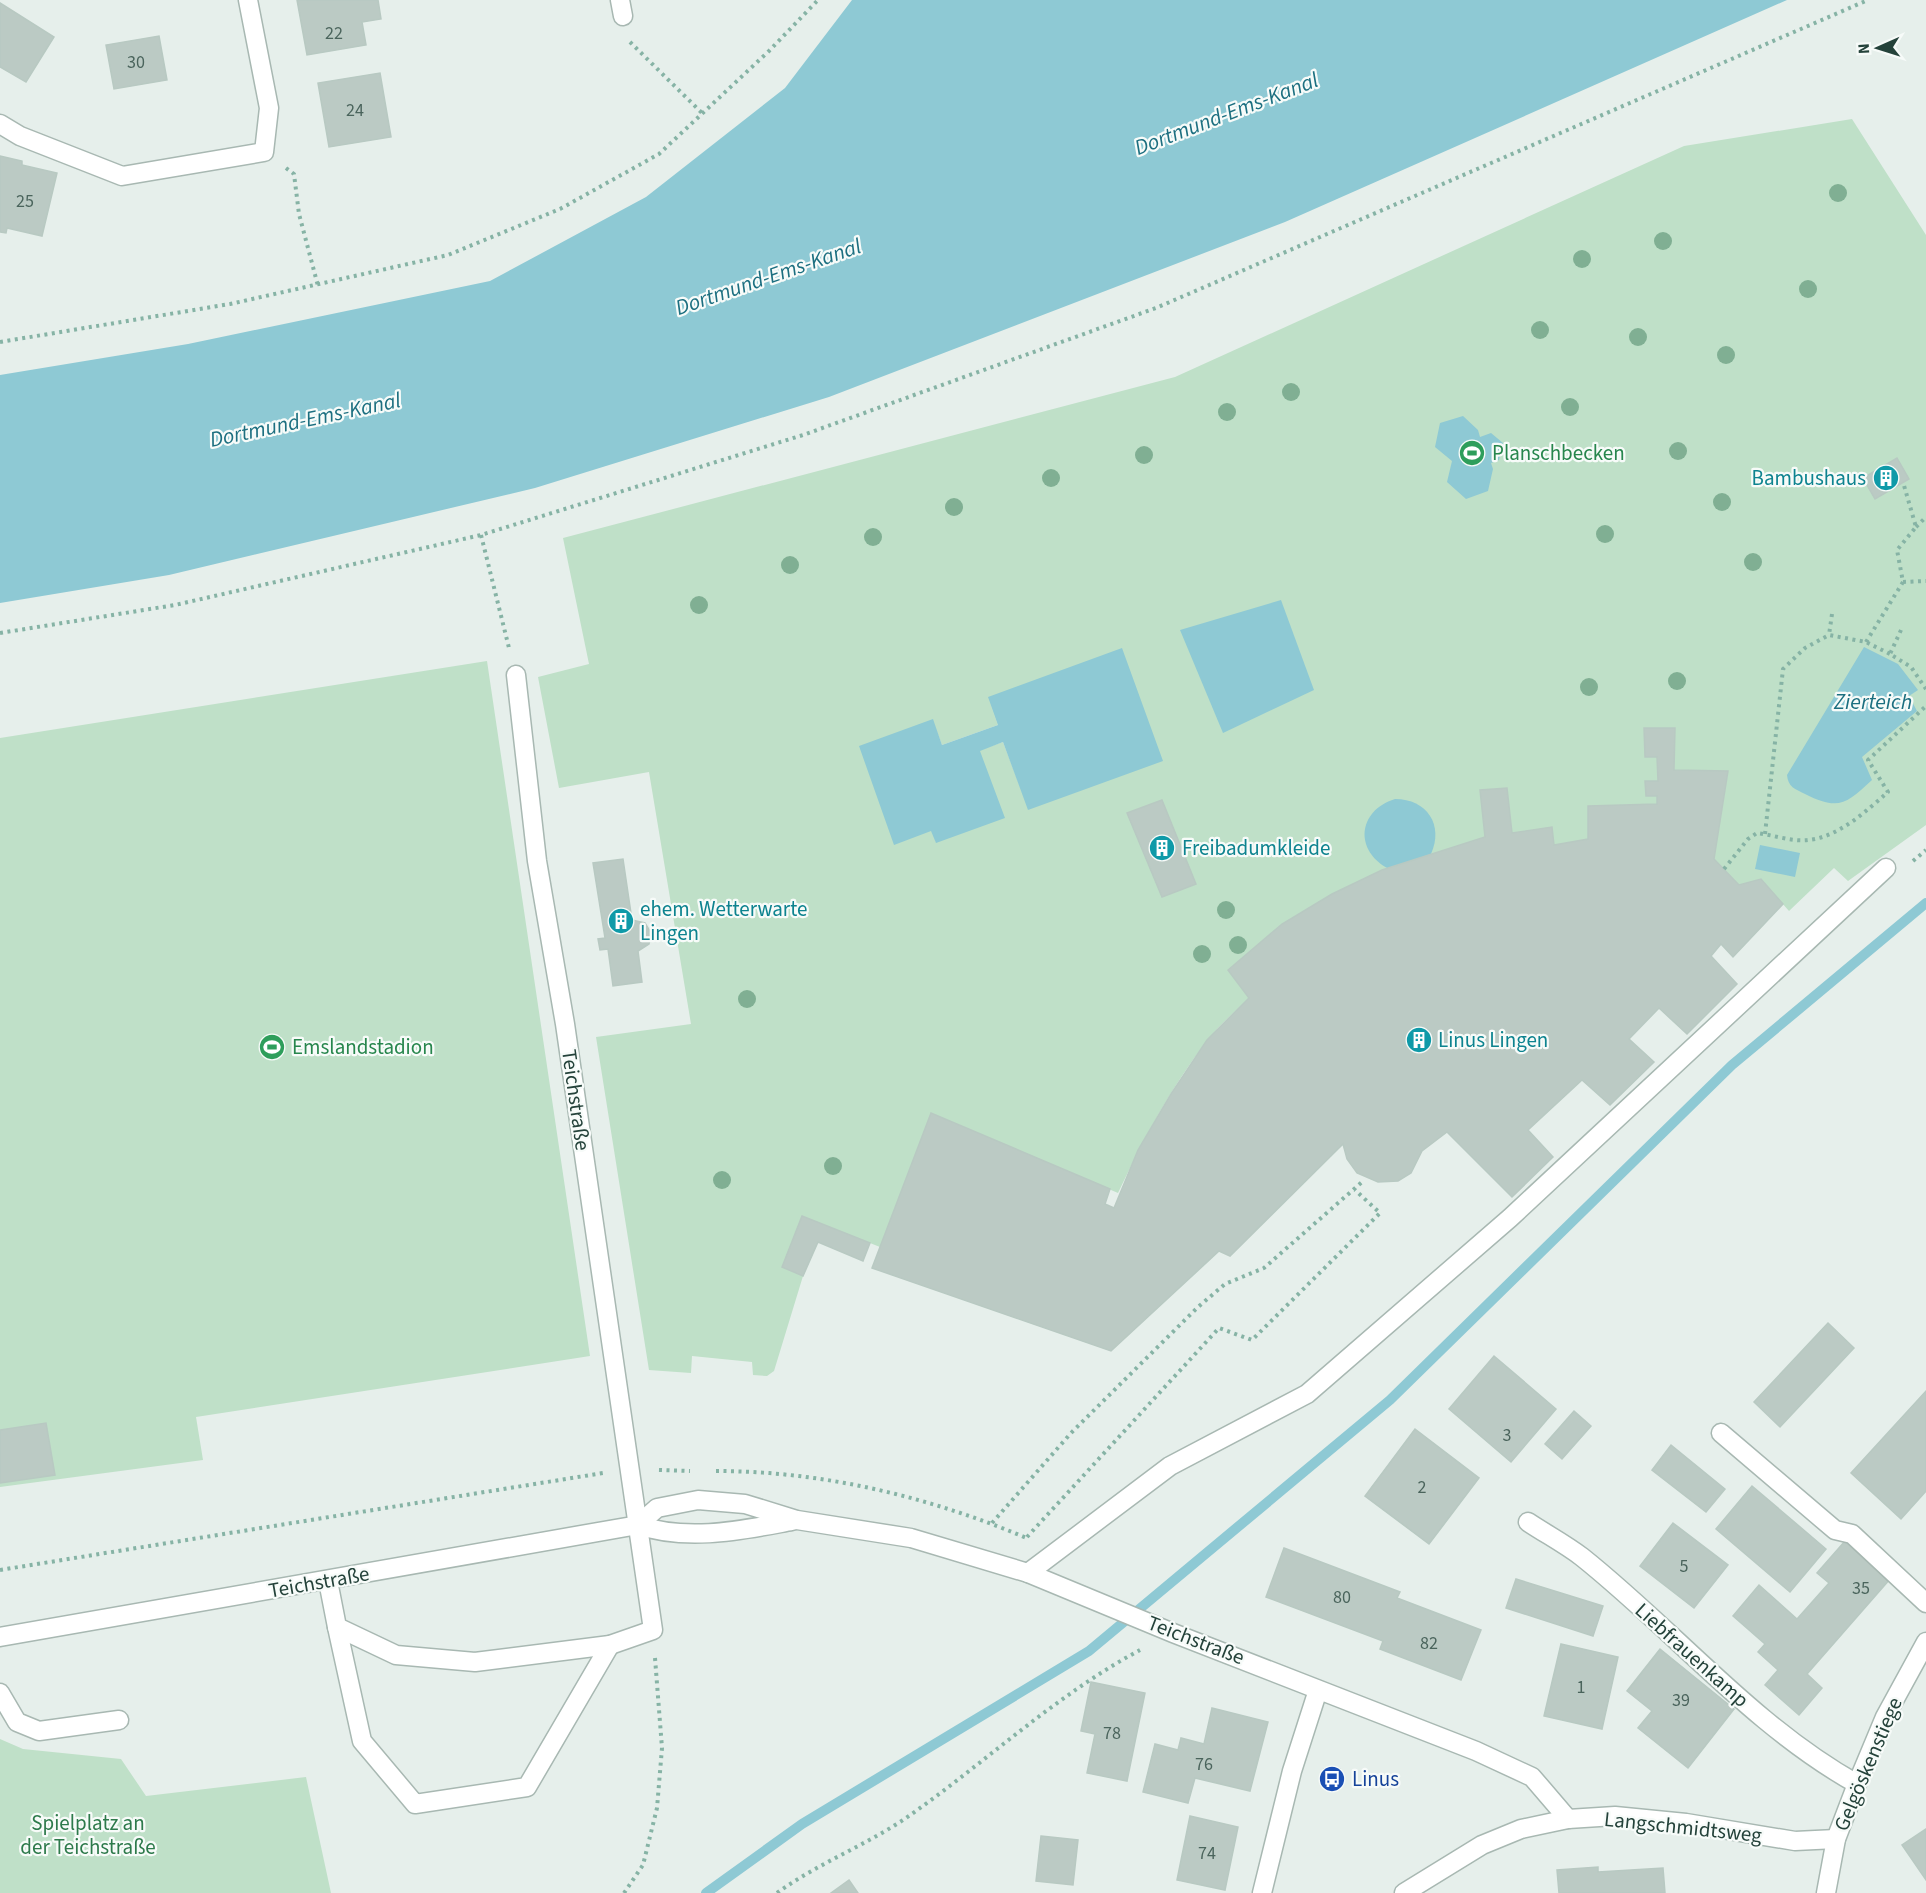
<svg xmlns="http://www.w3.org/2000/svg" width="1926" height="1893" font-family="'Source Sans 3',sans-serif">
<rect width="100%" height="100%" fill="#e6efeb"/>
<g fill="#bfe0c8" fill-rule="evenodd">
<path d="M1852,119L1926,235V825L1848,881L1834,868L1789,911L1761,879L1739,885L1714,859L1728,772L1674,770L1675,728H1644L1645,757H1657L1658,781L1646,796H1657V804L1588,806V839L1554,845L1552,828L1512,833L1507,788L1480,790L1485,837L1382,870L1282,924L1228,970L1249,998C1235,1012 1219,1025 1207,1041C1171,1087 1143,1140 1118,1193L931,1113L880,1247L802,1216L803,1276L774,1371L767,1376L753,1375L752,1362L692,1356L691,1373L649,1370L596,1037L691,1024L649,772L559,788L538,677L589,664L563,538L1175,377L1684,146ZM988,697L1029,810L1003,742L980,750L936,842L932,831V719L942,745L998,725Z"/>
<polygon points="487,661 590,1356 196,1417 203,1460 0,1487 0,738"/>
<polygon points="0,1739 23,1749 121,1759 146,1796 306,1777 331,1893 0,1893"/>
</g>
<g fill="#8ec9d4">
<polygon points="852,0 1787,0 1285,222 829,397 535,488 169,575 0,603 0,375 188,344 490,281 646,197 785,88"/>
<polygon points="1463,416 1478,430 1480,437 1491,433 1503,443 1499,460 1491,463 1493,469 1488,491 1466,499 1447,482 1452,461 1435,447 1440,423"/>
<polygon points="1281,600 1314,690 1223,733 1180,630"/>
<path d="M1864,647L1898,664L1918,690L1909,696L1917,711L1862,757L1872,780C1846,804 1839,811 1805,794C1795,789 1788,787 1787,775Z"/>
<polygon points="1122,648 1163,761 1028,810 1003,742 980,751 1005,818 936,843 931,831 894,845 859,746 933,719 942,745 998,725 988,697"/>
<path d="M1395,799C1427,799 1444,825 1431,854L1389,869C1354,851 1357,811 1395,799Z"/>
<polygon points="1760,845 1800,853 1795,877 1755,869"/>
</g>
<g fill="none" stroke-linecap="round" stroke-linejoin="round">
<polyline stroke="#8ec9d4" stroke-width="10" points="706,1893 802,1824 1089,1651 1390,1400 1732,1065 1926,903"/>
</g>
<g fill="#bbcac4" stroke="#b8c9c2" stroke-width="1.5">
<polygon points="297,0 378,0 381,19 362,22 366,45 307,55"/>
<polygon points="0,3 54,37 26,82 0,67"/>
<polygon points="159,36 167,80 114,89 106,45"/>
<polygon points="380,73 391,137 329,147 318,83"/>
<polygon points="0,156 22,161 22,165 57,173 42,236 7,228 6,233 0,232"/>
<polygon points="1897,458 1909,479 1875,499 1863,478"/>
<polygon points="1644,728 1675,728 1674,770 1728,771 1714,859 1739,885 1761,879 1783,904 1733,957 1721,944 1711,956 1737,984 1687,1034 1659,1008 1629,1039 1654,1062 1610,1105 1582,1080 1528,1130 1553,1157 1512,1197 1447,1132 1422,1151 1411,1173 1398,1181 1378,1182 1357,1173 1347,1159 1343,1144 1230,1256 1219,1251 1111,1351 872,1268 931,1113 1110,1189 1105,1204 1114,1208 1138,1150 1171,1094 1207,1040 1249,998 1228,970 1282,924 1332,894 1382,870 1485,837 1480,790 1507,788 1512,833 1552,827 1554,845 1588,839 1588,806 1657,804 1657,796 1646,796 1645,781 1658,781 1657,757 1645,757"/>
<polygon points="1162,800 1196,884 1162,897 1127,813"/>
<polygon points="623,859 632,920 645,923 651,933 649,944 638,951 642,982 613,986 608,949 600,950 598,939 605,938 593,863"/>
<polygon points="802,1216 870,1243 863,1261 818,1242 803,1276 782,1267"/>
<polygon points="1828,1323 1854,1348 1780,1427 1754,1402"/>
<polygon points="1494,1356 1556,1409 1511,1462 1449,1409"/>
<polygon points="1926,1391 1926,1491 1901,1519 1851,1473"/>
<polygon points="1574,1411 1591,1426 1562,1459 1545,1444"/>
<polygon points="46,1423 55,1475 0,1483 0,1430"/>
<polygon points="1415,1429 1479,1478 1429,1544 1365,1496"/>
<polygon points="1671,1445 1725,1489 1706,1512 1652,1470"/>
<polygon points="1752,1486 1826,1549 1790,1592 1716,1529"/>
<polygon points="1673,1523 1728,1565 1694,1608 1640,1566"/>
<polygon points="1845,1541 1890,1579 1807,1674 1822,1688 1799,1715 1765,1685 1778,1670 1758,1652 1765,1644 1733,1616 1759,1585 1797,1619 1829,1583 1817,1573"/>
<polygon points="1284,1548 1400,1592 1397,1598 1481,1630 1461,1680 1380,1649 1383,1641 1266,1597"/>
<polygon points="1516,1579 1603,1606 1593,1636 1506,1608"/>
<polygon points="1561,1644 1618,1657 1602,1729 1544,1716"/>
<polygon points="1660,1649 1734,1709 1688,1768 1638,1728 1652,1711 1627,1691"/>
<polygon points="1091,1682 1145,1693 1127,1781 1087,1773 1095,1734 1081,1731"/>
<polygon points="1212,1708 1268,1722 1250,1791 1195,1778 1188,1803 1143,1792 1155,1744 1178,1750 1181,1738 1204,1744"/>
<polygon points="1190,1816 1238,1827 1225,1890 1177,1880"/>
<polygon points="1926,1829 1926,1880 1902,1845"/>
<polygon points="1041,1836 1078,1840 1073,1885 1036,1881"/>
<polygon points="1598,1867 1598,1872 1663,1868 1665,1893 1559,1893 1557,1870"/>
<polygon points="849,1880 858,1893 831,1893"/>
</g>
<g fill="none" stroke-linecap="round" stroke-linejoin="round">
<g stroke="#a8b8b2" stroke-width="21">
<g id="minor">
<polyline points="620,0 623,16"/>
<polyline points="0,124 20,136 122,176 264,152 269,108 248,0"/>
<polyline points="1721,1433 1835,1530 1852,1534 1926,1603"/>
<path d="M1528,1522C1546,1534 1565,1544 1582,1557C1675,1631 1753,1726 1857,1784"/>
<polyline points="638,1525 657,1508 698,1500 745,1504 797,1520 911,1538 1028,1573 1173,1633 1476,1751 1532,1777 1568,1819"/>
<polyline points="1028,1573 1170,1466 1307,1394 1510,1218 1886,868"/>
<polyline points="328,1581 337,1627 396,1655 475,1662 610,1645 653,1630 565,1024 537,861 516,675"/>
<polyline points="337,1627 362,1741 415,1804 527,1787 610,1645"/>
<path d="M0,1637L638,1525C688,1542 742,1530 792,1521"/>
<polyline points="0,1693 17,1722 39,1731 119,1720"/>
<polyline points="1262,1893 1292,1771 1318,1690"/>
<polyline points="1404,1893 1482,1845 1521,1829 1568,1819 1615,1816 1686,1823 1795,1841 1836,1839"/>
<polyline points="1826,1893 1836,1839 1857,1784 1885,1717 1926,1642"/>
</g>
</g>
<g stroke="#86b3a5" stroke-width="4" stroke-dasharray="3 4.5" stroke-linecap="butt">
<polyline points="630,42 703,114"/>
<polyline points="286,168 294,174 299,214 318,286"/>
<polyline points="0,342 230,304 448,255 560,209 659,154 769,51 818,0"/>
<polyline points="1916,527 1926,517"/>
<polyline points="481,535 509,648"/>
<polyline points="1903,582 1926,581"/>
<polyline points="1832,614 1829,635 1866,642 1890,654"/>
<polyline points="1901,630 1890,654 1911,667 1926,689"/>
<polyline points="0,633 175,605 481,535 803,435 1156,308 1868,0"/>
<polyline points="1866,642 1903,582 1897,550 1916,527 1903,482"/>
<polyline points="1765,834 1783,669 1805,648 1829,635"/>
<polyline points="1913,861 1926,850"/>
<path d="M1724,869L1748,839L1757,833C1773,835 1793,842 1808,840C1839,837 1866,811 1888,792L1868,760L1926,706"/>
<polyline points="659,1470 690,1471"/>
<path d="M716,1471C823,1471 930,1497 1029,1539"/>
<polyline points="992,1523 1071,1433 1198,1307 1225,1284 1264,1268 1362,1182"/>
<polyline points="1027,1537 1219,1328 1252,1340 1380,1213 1355,1190"/>
<polyline points="0,1570 603,1473"/>
<polyline points="624,1893 643,1865 657,1808 662,1748 655,1658"/>
<path d="M777,1893C817,1864 862,1847 903,1820C983,1765 1054,1696 1140,1650"/>
</g>
<use href="#minor" stroke="#fff" stroke-width="18"/>
</g>
<g fill="#80af93">
<circle cx="1838" cy="193" r="9"/>
<circle cx="1663" cy="241" r="9"/>
<circle cx="1582" cy="259" r="9"/>
<circle cx="1808" cy="289" r="9"/>
<circle cx="1540" cy="330" r="9"/>
<circle cx="1638" cy="337" r="9"/>
<circle cx="1726" cy="355" r="9"/>
<circle cx="1291" cy="392" r="9"/>
<circle cx="1570" cy="407" r="9"/>
<circle cx="1227" cy="412" r="9"/>
<circle cx="1678" cy="451" r="9"/>
<circle cx="1144" cy="455" r="9"/>
<circle cx="1051" cy="478" r="9"/>
<circle cx="1722" cy="502" r="9"/>
<circle cx="954" cy="507" r="9"/>
<circle cx="1605" cy="534" r="9"/>
<circle cx="873" cy="537" r="9"/>
<circle cx="1753" cy="562" r="9"/>
<circle cx="790" cy="565" r="9"/>
<circle cx="699" cy="605" r="9"/>
<circle cx="1677" cy="681" r="9"/>
<circle cx="1589" cy="687" r="9"/>
<circle cx="1226" cy="910" r="9"/>
<circle cx="1238" cy="945" r="9"/>
<circle cx="1202" cy="954" r="9"/>
<circle cx="747" cy="999" r="9"/>
<circle cx="833" cy="1166" r="9"/>
<circle cx="722" cy="1180" r="9"/>
</g>
<defs>
<g id="stadium-disc" transform="scale(1.35)"><circle r="9.5" fill="#2e9e5b" stroke="#f7fbf9"/><path d="M0-5a6.5 5 0 1 0 0 10a6.5 5 0 1 0 0-10ZM-3.5-1.8h7v3.6h-7Z" fill="#fff"/></g>
<g id="building-disc" transform="scale(1.35)"><circle r="9.5" fill="#0f9aa8" stroke="#f7fbf9"/><path d="M-4-6H4V6H1V3H-1V6H-4ZM-2.5-4.3h1.7v1.8h-1.7ZM.8-4.3h1.7v1.8H.8ZM-2.5-1h1.7V.8h-1.7ZM.8-1h1.7V.8H.8Z" fill="#fff"/></g>
<g id="bus-disc" transform="scale(1.35)"><circle r="9.5" fill="#1a4fb4" stroke="#f7fbf9"/><path d="M-5-6H5V4H4V6H2V4H-2V6H-4V4H-5ZM-3.5-4V0h7V-4ZM-3.5 1.2v1.5H-2V1.2ZM2 1.2v1.5H3.5V1.2Z" fill="#fff"/></g>
</defs>
<g fill-rule="evenodd">
<use href="#stadium-disc" x="1472" y="453"/>
<use href="#building-disc" x="1886" y="478"/>
<use href="#building-disc" x="1162" y="848"/>
<use href="#building-disc" x="621" y="921"/>
<use href="#building-disc" x="1419" y="1040"/>
<use href="#stadium-disc" x="272" y="1047"/>
<use href="#bus-disc" x="1332" y="1779"/>
</g>
<g text-anchor="middle" stroke-width="4.5" stroke-linejoin="round" paint-order="stroke">
<g font-size="18" fill="#4a645c">
<text x="334" y="39">22</text>
<text x="136" y="68">30</text>
<text x="355" y="116">24</text>
<text x="25" y="207">25</text>
<text x="1507" y="1441">3</text>
<text x="1422" y="1493">2</text>
<text x="1684" y="1572">5</text>
<text x="1861" y="1594">35</text>
<text x="1342" y="1603">80</text>
<text x="1429" y="1649">82</text>
<text x="1581" y="1693">1</text>
<text x="1681" y="1706">39</text>
<text x="1112" y="1739">78</text>
<text x="1204" y="1770">76</text>
<text x="1207" y="1859">74</text>
</g>
<g font-size="21" fill="#27864d" stroke="#f7fbf9" text-anchor="start">
<text x="1492" y="460">Planschbecken</text>
<text x="292" y="1054">Emslandstadion</text>
</g>
<g font-size="21" fill="#0d838f" stroke="#f7fbf9" text-anchor="start">
<text x="1866" y="485" text-anchor="end">Bambushaus</text>
<text x="1182" y="855">Freibadumkleide</text>
<text x="640" y="916">ehem. Wetterwarte<tspan x="640" dy="24">Lingen</tspan></text>
<text x="1438" y="1047">Linus Lingen</text>
</g>
<g font-size="21" fill="#24423a" stroke="#f7fbf9">
<text transform="translate(576 1100) rotate(82)" y="7">Teichstraße</text>
<text transform="translate(319 1582) rotate(-10)" y="7">Teichstraße</text>
<text transform="translate(1196 1640) rotate(21)" y="7">Teichstraße</text>
<text transform="translate(1692 1655) rotate(42)" y="7">Liebfrauenkamp</text>
<text transform="translate(1868 1764) rotate(-67)" y="7">Gelgöskenstiege</text>
<text transform="translate(1683 1827) rotate(6)" y="7">Langschmidtsweg</text>
</g>
<g font-size="21" fill="#164399" stroke="#f7fbf9" text-anchor="start">
<text x="1352" y="1786">Linus</text>
</g>
<g font-size="21" fill="#2d7a4b" stroke="#f7fbf9">
<text x="88" y="1830">Spielplatz an<tspan x="88" dy="24">der Teichstraße</tspan></text>
</g>
<g font-size="22" font-style="italic" fill="#1c6f80" stroke="#f7fbf9">
<text transform="translate(1226 113) rotate(-21)" y="8">Dortmund-Ems-Kanal</text>
<text transform="translate(768 276) rotate(-19)" y="8">Dortmund-Ems-Kanal</text>
<text transform="translate(305 419) rotate(-12)" y="8">Dortmund-Ems-Kanal</text>
<text x="1873" y="709">Zierteich</text>
</g>
</g>
<g transform="translate(1878 48) rotate(267)" stroke="#f7fbf9" stroke-width="4.5" paint-order="stroke">
<path d="M0-4.5L10 22L0 15L-10 22Z" fill="#24423a"/>
<text y="-9" font-size="16" font-weight="bold" text-anchor="middle" fill="#24423a">N</text>
</g>
</svg>
